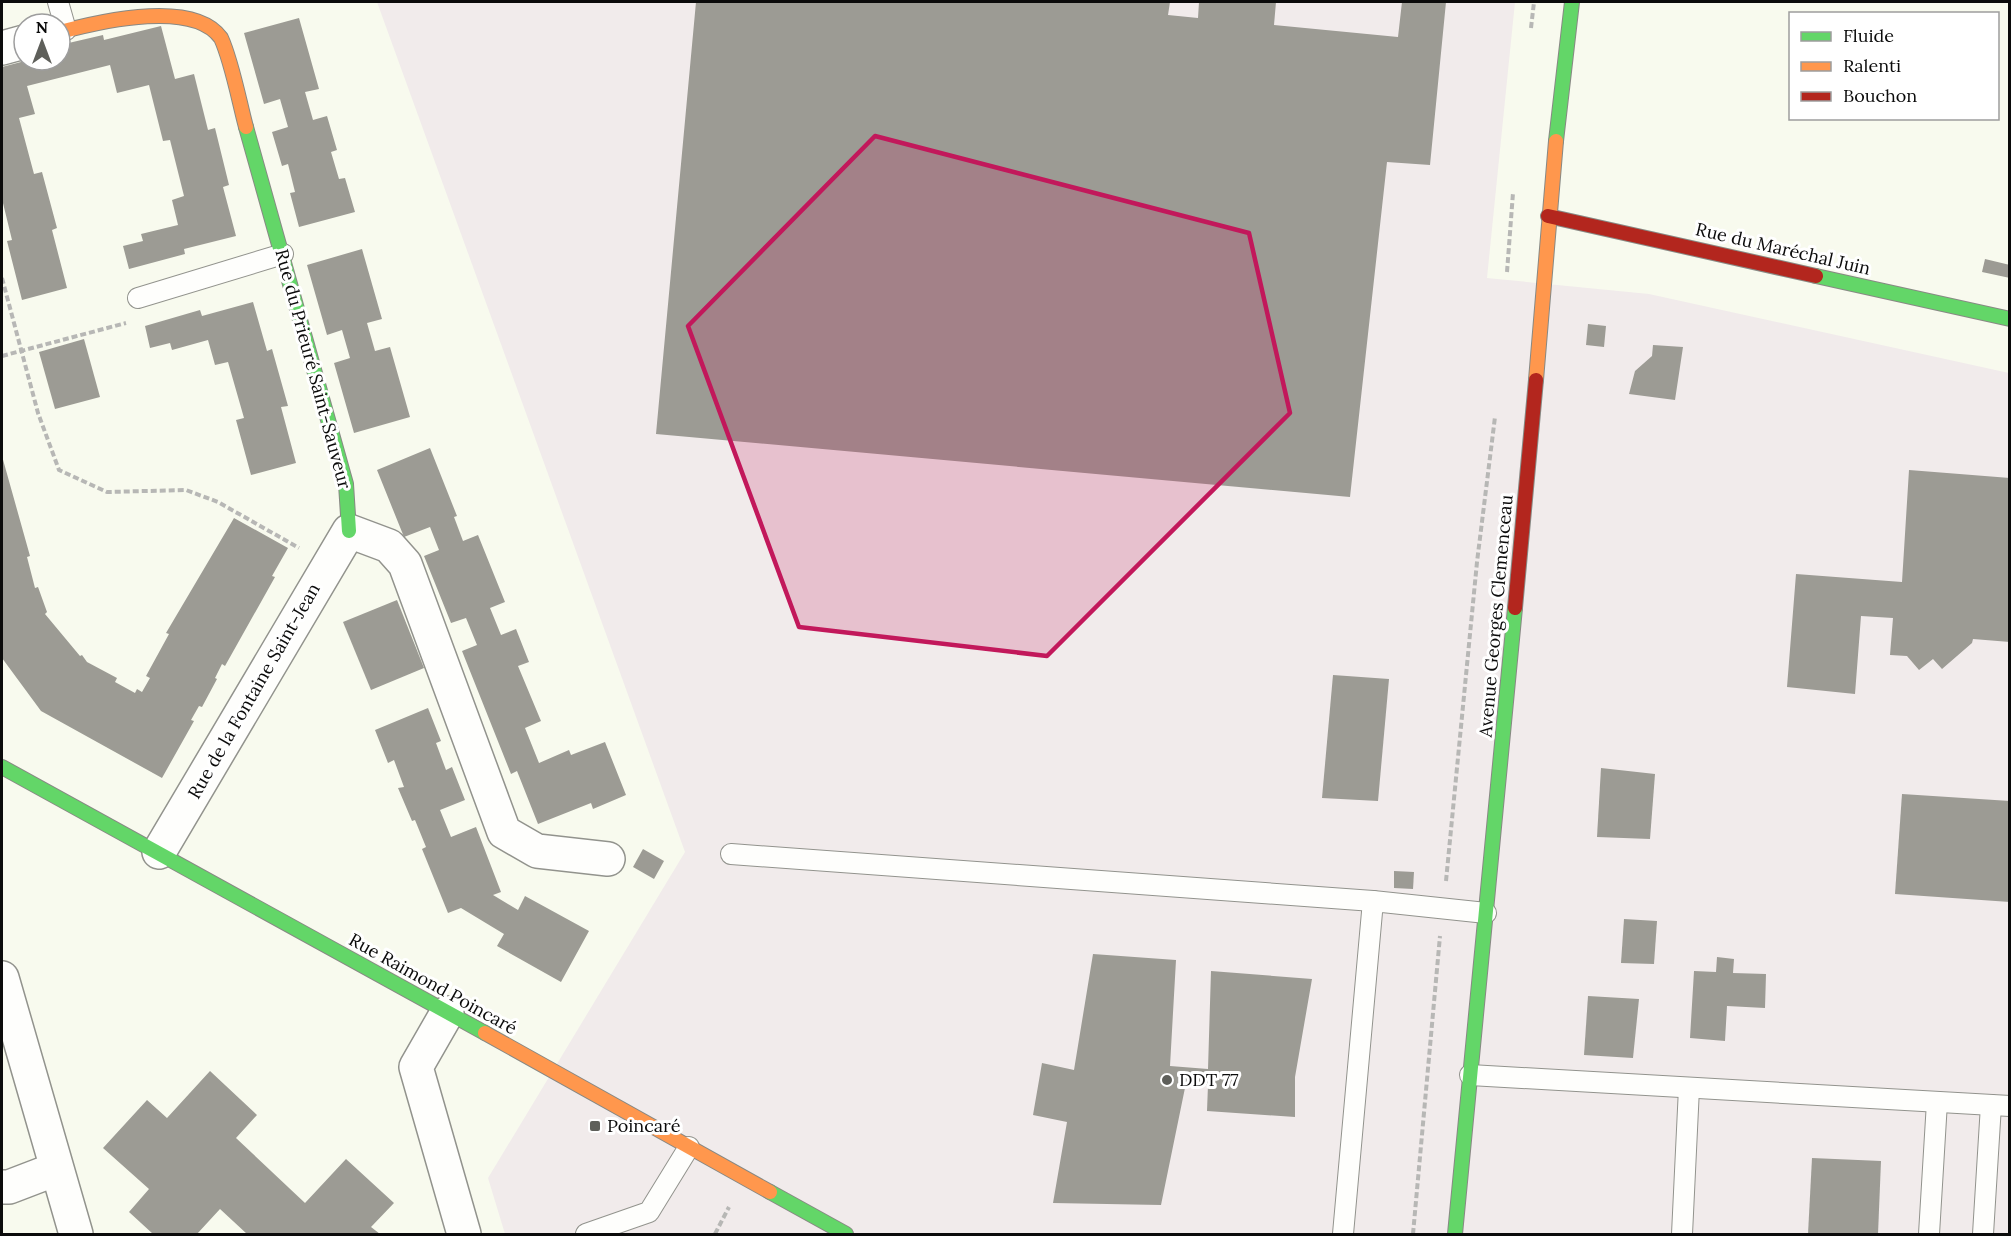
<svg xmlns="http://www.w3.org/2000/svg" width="2011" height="1236" font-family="Lora,serif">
<rect width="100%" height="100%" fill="#f8faee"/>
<polygon fill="#f1ebeb" points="377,2 1515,2 1487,278 1649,294 2009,373 2009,1234 505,1234 488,1178 685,852"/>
<g fill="#9c9b94">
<polygon points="696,2 1170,2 1168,15 1198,18 1199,2 1276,2 1274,25 1398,37 1402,2 1446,2 1430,165 1387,162 1350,497 656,434"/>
<polygon points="299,18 319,89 305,92 313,120 327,116 337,150 331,152 339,179 345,178 355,212 299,227 290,193 295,192 288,164 282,166 272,132 288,127 280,99 264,104 244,33"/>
<polygon points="161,26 175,79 194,74 208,130 215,128 229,185 223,187 236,236 184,249 185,254 129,269 123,246 143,241 141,234 178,225 172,200 184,196 170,140 163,141 149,85 117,93 110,65 27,86 35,114 19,118 34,174 42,172 57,228 52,230 67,288 22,300 7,241 12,240 2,199 2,67 21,62 19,56 24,54 24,60 60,60 60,45 103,35 104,40"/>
<polygon points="362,249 382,319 367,323 375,351 390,347 410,417 354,433 334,363 350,358 342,330 327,335 307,265"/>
<polygon points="1985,259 2010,265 2010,278 1982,272"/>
<polygon points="253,302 267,351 272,349 288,406 281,407 296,463 251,475 236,420 244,418 228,362 215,365 208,340 172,350 170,343 150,348 145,326 200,310 202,316"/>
<polygon points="1588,324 1606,326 1604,347 1586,345"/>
<polygon points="84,339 100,397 55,409 39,352"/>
<polygon points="1653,345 1683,347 1675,400 1629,394 1635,371 1652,356"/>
<polygon points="430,448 457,516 454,517 463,541 478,535 505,602 490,608 501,635 516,629 529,662 518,666 541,721 525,728 539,763 569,750 571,755 605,742 626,795 593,809 591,803 538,824 517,771 511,774 462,651 477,645 466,618 451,623 424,556 439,550 430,527 404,537 377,470"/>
<polygon points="2,456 30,556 27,557 35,588 38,587 47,612 45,614 80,656 82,655 87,662 117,678 115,682 135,693 137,689 142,692 150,678 146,676 169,634 166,633 234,518 288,548 272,576 275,577 225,666 222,664 215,678 217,679 202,707 199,706 191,720 194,721 162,778 41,711 2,658"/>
<polygon points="1909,470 2010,478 2010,642 1973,639 1972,643 1942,669 1933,659 1919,670 1907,656 1890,655 1893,618 1861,616 1855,694 1787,687 1796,574 1902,582"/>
<polygon points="397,600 424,668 371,690 343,622"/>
<polygon points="1333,675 1389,679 1378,801 1322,798"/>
<polygon points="428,708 441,741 436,743 446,770 452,767 465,800 440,810 451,837 476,827 501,892 493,895 518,910 525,896 589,931 561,982 497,946 504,934 461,908 448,913 422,849 426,847 415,820 412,821 398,788 404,787 394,760 388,763 375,730"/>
<polygon points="1601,768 1655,774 1650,839 1597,837"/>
<polygon points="1902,794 2010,801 2010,902 1895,894"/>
<polygon points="643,849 664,861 654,879 633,867"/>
<polygon points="1394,871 1414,872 1413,889 1394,888"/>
<polygon points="1624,919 1657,921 1654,964 1621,963"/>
<polygon points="1093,954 1176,960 1170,1066 1208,1069 1211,971 1312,979 1295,1077 1295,1117 1207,1111 1208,1085 1186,1083 1161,1205 1053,1203 1067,1122 1033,1115 1042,1063 1074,1070"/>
<polygon points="1717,957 1734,959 1733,973 1766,974 1765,1008 1727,1006 1725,1041 1690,1038 1694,971 1716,972"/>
<polygon points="1588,996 1639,999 1633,1058 1584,1055"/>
<polygon points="210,1071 257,1115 236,1138 305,1203 346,1159 394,1203 371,1227 380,1234 247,1234 220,1209 197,1234 153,1234 129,1212 149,1189 103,1148 147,1100 167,1118"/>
<polygon points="1812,1158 1881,1161 1878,1234 1808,1234"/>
</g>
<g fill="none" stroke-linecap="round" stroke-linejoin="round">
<g stroke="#92938d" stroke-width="22">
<g id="lane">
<polyline points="58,2 66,30"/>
<polyline points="138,298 283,254"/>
<polyline points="731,854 1373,901"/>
<polyline points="1470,1075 2010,1106"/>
<polyline points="586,1234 649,1212 689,1147"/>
<polyline points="1343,1234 1373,901 1486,913"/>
<polyline points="1682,1234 1689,1088"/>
<polyline points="1929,1234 1937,1102"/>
<polyline points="1983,1234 1991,1105"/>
</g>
</g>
<g stroke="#92938d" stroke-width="36">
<g id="street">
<polyline points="2,48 24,42"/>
<polyline points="159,852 349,531 389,546 405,564 504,832 537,851 608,859"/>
<polyline points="2,978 76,1234"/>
<polyline points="447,1013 416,1067 464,1234"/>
<polyline points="2,1187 9,1187 56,1169"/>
</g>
</g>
<g stroke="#888984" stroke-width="16">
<g id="fast">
<polyline points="246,127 346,484 349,531"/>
<polyline points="1556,141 1572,2"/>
<polyline points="1816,276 2010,319"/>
<polyline points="2,767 485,1033"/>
<polyline points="770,1192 846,1234"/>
<polyline points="1455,1234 1515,608"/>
</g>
</g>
<g stroke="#888984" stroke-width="16">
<g id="slow">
<path d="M60,32C105,20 194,0 221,38C232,62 239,101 246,127"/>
<polyline points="1536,380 1556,141"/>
<polyline points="485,1033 770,1192"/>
</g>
</g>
<g stroke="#888984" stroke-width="16">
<g id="jam">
<polyline points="1548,216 1816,276"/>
<polyline points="1515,608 1536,380"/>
</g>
</g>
<g stroke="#b7b7b5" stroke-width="4" stroke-dasharray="6 3" stroke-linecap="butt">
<polyline points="1531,28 1534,2"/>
<polyline points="1507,272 1513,193"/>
<polyline points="2,278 38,413 59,470 107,492 186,490 218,502 299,548"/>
<polyline points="2,356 126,323"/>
<polyline points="1446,881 1477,562 1495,417"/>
<polyline points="715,1234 729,1207"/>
<polyline points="1413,1234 1440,936"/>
</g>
<use href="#lane" stroke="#fefefc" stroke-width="20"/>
<use href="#street" stroke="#fefefc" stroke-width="33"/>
<use href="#fast" stroke="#63d668" stroke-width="14"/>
<use href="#slow" stroke="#ff974d" stroke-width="14"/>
<use href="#jam" stroke="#b3261e" stroke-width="14"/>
</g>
<path fill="#c2185b" fill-opacity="0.2" stroke="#c2185b" stroke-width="4.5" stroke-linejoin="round" d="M875,136L1249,233L1290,413L1047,656L799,627L688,326Z"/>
<g fill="#5e5f5a" stroke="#fff" stroke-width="2">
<circle cx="1167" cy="1080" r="6"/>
<rect x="589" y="1120" width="12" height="12" rx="3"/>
</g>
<g text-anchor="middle" stroke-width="6" stroke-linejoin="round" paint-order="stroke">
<g font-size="18" fill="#0b0b0b" stroke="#fff">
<text transform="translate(1783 249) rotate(13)" y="6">Rue du Maréchal Juin</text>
<text transform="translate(313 369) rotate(75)" y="6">Rue du Prieuré Saint-Sauveur</text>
<text transform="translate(1496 616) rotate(-85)" y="6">Avenue Georges Clemenceau</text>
<text transform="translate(254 691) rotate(-60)" y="6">Rue de la Fontaine Saint-Jean</text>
<text transform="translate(433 984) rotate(29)" y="6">Rue Raimond Poincaré</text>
</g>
<g font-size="18" fill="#0b0b0b" stroke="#fff" text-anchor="start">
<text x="1179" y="1086">DDT 77</text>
<text x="607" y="1132">Poincaré</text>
</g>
</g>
<rect width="2011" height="1236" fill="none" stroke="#0b0b0b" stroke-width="6"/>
<rect x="1789" y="12" width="210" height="108" fill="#ffffff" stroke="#9d9d9d" stroke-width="1.5"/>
<rect x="1801" y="32" width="30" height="9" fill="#63d668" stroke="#9d9d9d" stroke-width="1.5"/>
<text x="1843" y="42" font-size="18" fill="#0b0b0b">Fluide</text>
<rect x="1801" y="62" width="30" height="9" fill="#ff974d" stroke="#9d9d9d" stroke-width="1.5"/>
<text x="1843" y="72" font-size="18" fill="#0b0b0b">Ralenti</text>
<rect x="1801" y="92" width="30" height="9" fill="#b3261e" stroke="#9d9d9d" stroke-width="1.5"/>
<text x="1843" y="102" font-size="18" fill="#0b0b0b">Bouchon</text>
<g transform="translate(42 42)"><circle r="28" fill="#ffffff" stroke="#9d9d9d" stroke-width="1.5"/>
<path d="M0-4.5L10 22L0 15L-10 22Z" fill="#5e5f5a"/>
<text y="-9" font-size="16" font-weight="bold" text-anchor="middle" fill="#0b0b0b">N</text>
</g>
</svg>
